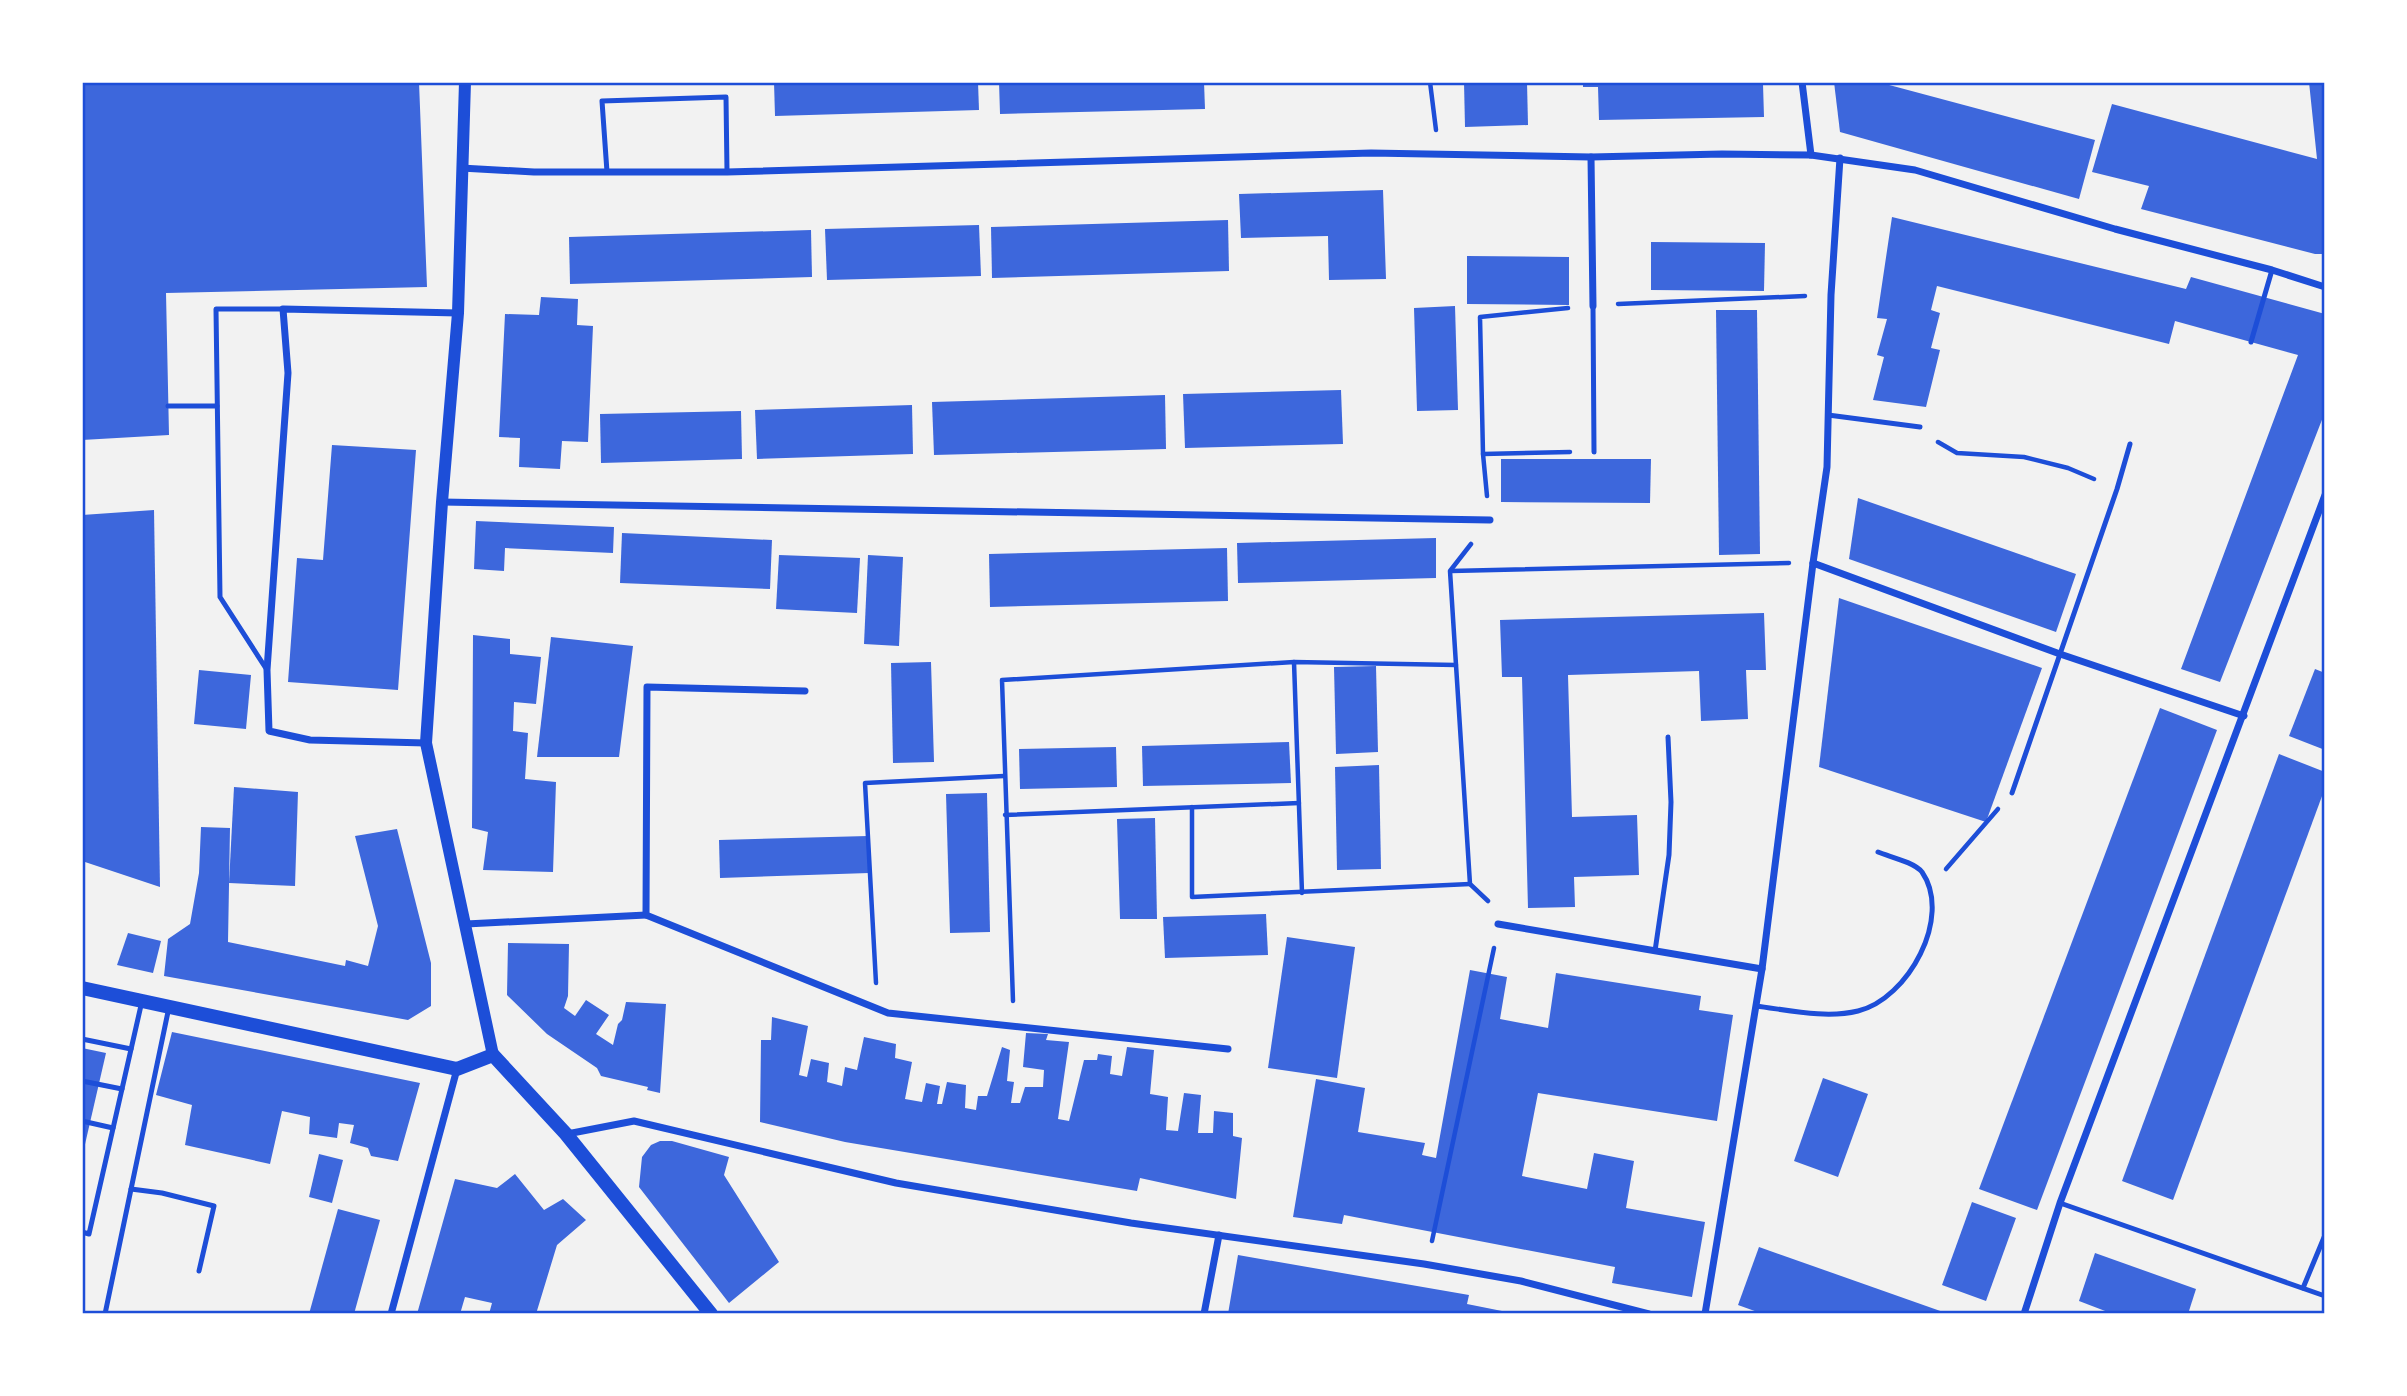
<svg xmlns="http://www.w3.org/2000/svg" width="2407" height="1396" font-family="'DM Sans',sans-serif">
<rect width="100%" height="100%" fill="#f2f2f2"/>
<g fill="#3d67dc">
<polygon points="82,82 419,82 427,287 166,293 169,435 82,440"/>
<polygon points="774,82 978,82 979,110 775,116"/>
<polygon points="999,82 1204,82 1205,109 1000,114"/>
<polygon points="1464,82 1527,82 1528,125 1465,127"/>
<polygon points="1583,82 1763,84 1764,117 1599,120 1598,87 1583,87"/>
<polygon points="1834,82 1878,82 2095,140 2079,199 1840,132"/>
<polygon points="2309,82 2325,82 2325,254 2315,254 2141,209 2149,186 2092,172 2112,104 2317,159"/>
<polygon points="1383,190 1386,279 1329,280 1328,236 1241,238 1239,194"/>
<polygon points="1892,217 2186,289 2191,277 2325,314 2325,412 2220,682 2181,669 2298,355 2175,321 2169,344 1937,286 1931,310 1940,313 1931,348 1940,350 1926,407 1873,400 1884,357 1877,355 1887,319 1877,318"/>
<polygon points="1228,220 1229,271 992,278 991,227"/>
<polygon points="979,225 981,276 827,280 825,229"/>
<polygon points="811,230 812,277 570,284 569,237"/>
<polygon points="1651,242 1765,243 1764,291 1651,290"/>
<polygon points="1467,256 1569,257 1569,305 1467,304"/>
<polygon points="541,297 578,299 577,325 593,326 588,442 562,441 560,469 519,467 520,438 499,437 505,314 539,315"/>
<polygon points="1455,306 1458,410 1417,411 1414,308"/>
<polygon points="1716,310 1757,310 1760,554 1719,555"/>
<polygon points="1341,390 1343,444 1185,448 1183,394"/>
<polygon points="1165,395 1166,449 934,455 932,402"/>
<polygon points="912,405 913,454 757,459 755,410"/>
<polygon points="741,411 742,459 601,463 600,414"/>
<polygon points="332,445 416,450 398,690 288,682 297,558 323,560"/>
<polygon points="1501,459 1651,459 1650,503 1501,502"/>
<polygon points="1858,498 2076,574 2056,632 1849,559"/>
<polygon points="154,510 160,887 82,861 82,515"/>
<polygon points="476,521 614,527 613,553 505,548 504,571 474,569"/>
<polygon points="622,533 772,540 770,589 620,583"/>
<polygon points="1436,538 1436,578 1238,583 1237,543"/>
<polygon points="1227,548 1228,601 990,607 989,554"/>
<polygon points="779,555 860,558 857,613 776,609"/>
<polygon points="868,555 903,557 899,646 864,644"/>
<polygon points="1839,598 2042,668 1986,822 1819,767"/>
<polygon points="1764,613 1766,670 1746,670 1748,719 1701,721 1699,671 1568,675 1572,817 1637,815 1639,875 1574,877 1575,907 1528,908 1522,677 1502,677 1500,620"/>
<polygon points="473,635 510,639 510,654 541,657 536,704 514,702 513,731 528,733 525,779 556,782 553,872 483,870 488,832 472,828"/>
<polygon points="551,637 633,646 619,757 537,757"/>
<polygon points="931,662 934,762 893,763 891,663"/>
<polygon points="1376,666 1378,752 1336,754 1334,667"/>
<polygon points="2315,669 2325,673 2325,750 2289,736"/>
<polygon points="199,670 251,675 246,729 194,724"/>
<polygon points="2160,708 2217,730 2037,1210 1979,1189"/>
<polygon points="1289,742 1291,783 1143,786 1142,746"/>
<polygon points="1116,747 1117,787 1020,789 1019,749"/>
<polygon points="2279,754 2325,772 2325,788 2173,1200 2122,1181"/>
<polygon points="1379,765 1381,869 1337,870 1335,767"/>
<polygon points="234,787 298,792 295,886 229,883"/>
<polygon points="987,793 990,932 950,933 946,794"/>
<polygon points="1155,818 1157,919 1120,919 1117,819"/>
<polygon points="201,827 230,828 228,942 345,966 346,960 368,966 378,926 355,836 397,829 431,963 431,1006 408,1020 164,976 168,939 190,924 199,873"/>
<polygon points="868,836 869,873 720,878 719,840"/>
<polygon points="1266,914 1268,955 1165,958 1163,917"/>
<polygon points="128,933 161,941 153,973 117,965"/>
<polygon points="1287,937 1355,947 1337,1078 1268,1068"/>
<polygon points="508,943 569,944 568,996 564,1008 575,1016 586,1000 609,1015 596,1034 613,1045 618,1024 622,1020 626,1002 666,1004 660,1093 647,1090 648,1087 601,1076 597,1068 547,1034 507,995"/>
<polygon points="1470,970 1507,977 1500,1019 1548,1028 1556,973 1701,996 1699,1010 1733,1015 1717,1121 1538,1093 1522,1176 1587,1189 1594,1153 1634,1161 1626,1208 1705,1222 1692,1297 1612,1283 1615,1267 1344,1215 1342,1224 1293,1217 1316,1079 1365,1088 1358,1132 1425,1143 1422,1155 1436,1158"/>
<polygon points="772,1017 808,1026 799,1075 807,1077 811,1059 829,1063 827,1082 842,1086 845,1067 857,1070 864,1037 896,1044 895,1058 912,1062 905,1099 922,1102 926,1083 940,1086 937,1104 942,1104 947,1082 966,1085 965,1108 976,1110 978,1096 987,1096 1002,1047 1010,1050 1007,1081 1014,1082 1011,1103 1020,1103 1025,1087 1043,1087 1044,1070 1023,1067 1026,1033 1048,1034 1046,1040 1069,1042 1058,1119 1069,1121 1084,1060 1097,1060 1098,1054 1112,1056 1110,1074 1122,1076 1127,1047 1154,1050 1150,1094 1168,1097 1166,1130 1178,1131 1184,1093 1201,1095 1198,1133 1213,1133 1214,1111 1233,1113 1233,1136 1242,1138 1236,1199 1140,1178 1137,1191 845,1142 760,1122 761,1040 771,1040"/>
<polygon points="172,1032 420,1083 398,1161 371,1156 368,1148 350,1143 354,1125 339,1123 337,1138 309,1134 310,1117 282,1111 270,1164 185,1145 192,1105 156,1095"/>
<polygon points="82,1048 106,1053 83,1153 82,1153"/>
<polygon points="1823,1078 1868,1094 1838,1177 1794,1161"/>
<polygon points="660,1141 672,1141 729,1157 724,1175 779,1262 729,1303 639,1187 642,1157 651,1145"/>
<polygon points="319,1154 343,1160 332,1203 309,1197"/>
<polygon points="515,1174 544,1210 563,1199 586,1220 557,1245 536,1314 489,1314 492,1303 465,1297 460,1314 417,1314 455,1179 497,1188"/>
<polygon points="1972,1202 2016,1218 1986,1301 1942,1285"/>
<polygon points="338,1209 380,1220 354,1314 309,1314"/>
<polygon points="1759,1247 1946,1313 1946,1314 1763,1314 1738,1305"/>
<polygon points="2095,1253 2196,1289 2188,1314 2113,1314 2079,1301"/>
<polygon points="1238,1255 1469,1295 1467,1304 1517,1314 1228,1314"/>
</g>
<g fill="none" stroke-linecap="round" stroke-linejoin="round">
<g stroke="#1d4ed8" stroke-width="4.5">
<polyline points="1430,82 1436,130"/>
<polyline points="1618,304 1805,296"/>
<polyline points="1938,442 1957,453 2024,457 2068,468 2094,479"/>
<polyline points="1483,454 1570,452"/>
<polyline points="1487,496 1483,454 1480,317 1568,308"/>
<polyline points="1471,544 1450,571 1470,884 1488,901"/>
<polyline points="1451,571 1789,563"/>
<polyline points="1294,662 1302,893"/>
<polyline points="1192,807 1192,897 1470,884"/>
<polyline points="1005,815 1299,803"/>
<polyline points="1946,869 1998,809"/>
<polyline points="876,983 865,783 1004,776"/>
<polyline points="1013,1001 1002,680 1294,662 1456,665"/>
<polyline points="1432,1241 1494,948"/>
</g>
<g stroke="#1d4ed8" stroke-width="5">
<polyline points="607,172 602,101 726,97 727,172"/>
<polyline points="1593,306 1594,452"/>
<polyline points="2251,342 2272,270"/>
<polyline points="168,406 217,406"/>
<polyline points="1828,415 1920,427"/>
<polyline points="267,670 220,597 216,309 283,309"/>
<polyline points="2012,793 2117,489 2130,444"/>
<polyline points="1655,951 1669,855 1671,802 1668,737"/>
<path d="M1756,1006C1788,1010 1826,1019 1858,1011C1908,999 1953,917 1922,872C1914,862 1890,857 1878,852"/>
<polyline points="82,1039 131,1049"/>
<polyline points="82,1081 122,1089"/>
<polyline points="82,1121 113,1128"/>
<polyline points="131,1189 162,1193 214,1206 199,1271"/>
<polyline points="2060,1203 2325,1296"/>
<polyline points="82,1232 89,1234 142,1001"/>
<polyline points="2303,1288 2325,1235"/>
<polyline points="105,1314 169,1007"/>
</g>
<g stroke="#1d4ed8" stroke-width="7">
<polyline points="1802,82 1811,155"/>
<polyline points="1591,157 1593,306"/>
<polyline points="461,168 534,172 727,172 1371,153 1591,157 1722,154 1811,155 1915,170 2115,229 2272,270 2325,287"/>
<polyline points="442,502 1490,520"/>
<polyline points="1813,563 2060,654 2244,716"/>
<polyline points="805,691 647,687 646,915 888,1013 1228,1049"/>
<polyline points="426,743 310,740 269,731 267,670 288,373 283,309 458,313"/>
<polyline points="466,924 646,915"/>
<polyline points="1498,924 1762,969"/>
<polyline points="567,1134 634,1121 896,1183 1131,1223 1424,1264 1521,1281 1649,1314"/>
<polyline points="391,1314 457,1069"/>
<polyline points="1204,1314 1219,1235"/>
<polyline points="1705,1314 1762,969 1813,563 1827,467 1831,295 1840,158"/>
<polyline points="2024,1314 2060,1203 2325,495"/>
</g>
<polyline stroke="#1d4ed8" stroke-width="12" points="465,82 458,313 442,502 426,743 493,1055"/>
<polyline stroke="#1d4ed8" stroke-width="14" points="82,988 457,1069 493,1055 566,1134 711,1314"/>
</g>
<rect width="2407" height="1396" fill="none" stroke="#ffffff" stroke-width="168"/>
<rect x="84" y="84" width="2239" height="1228" fill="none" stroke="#1d4ed8" stroke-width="2.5"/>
</svg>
